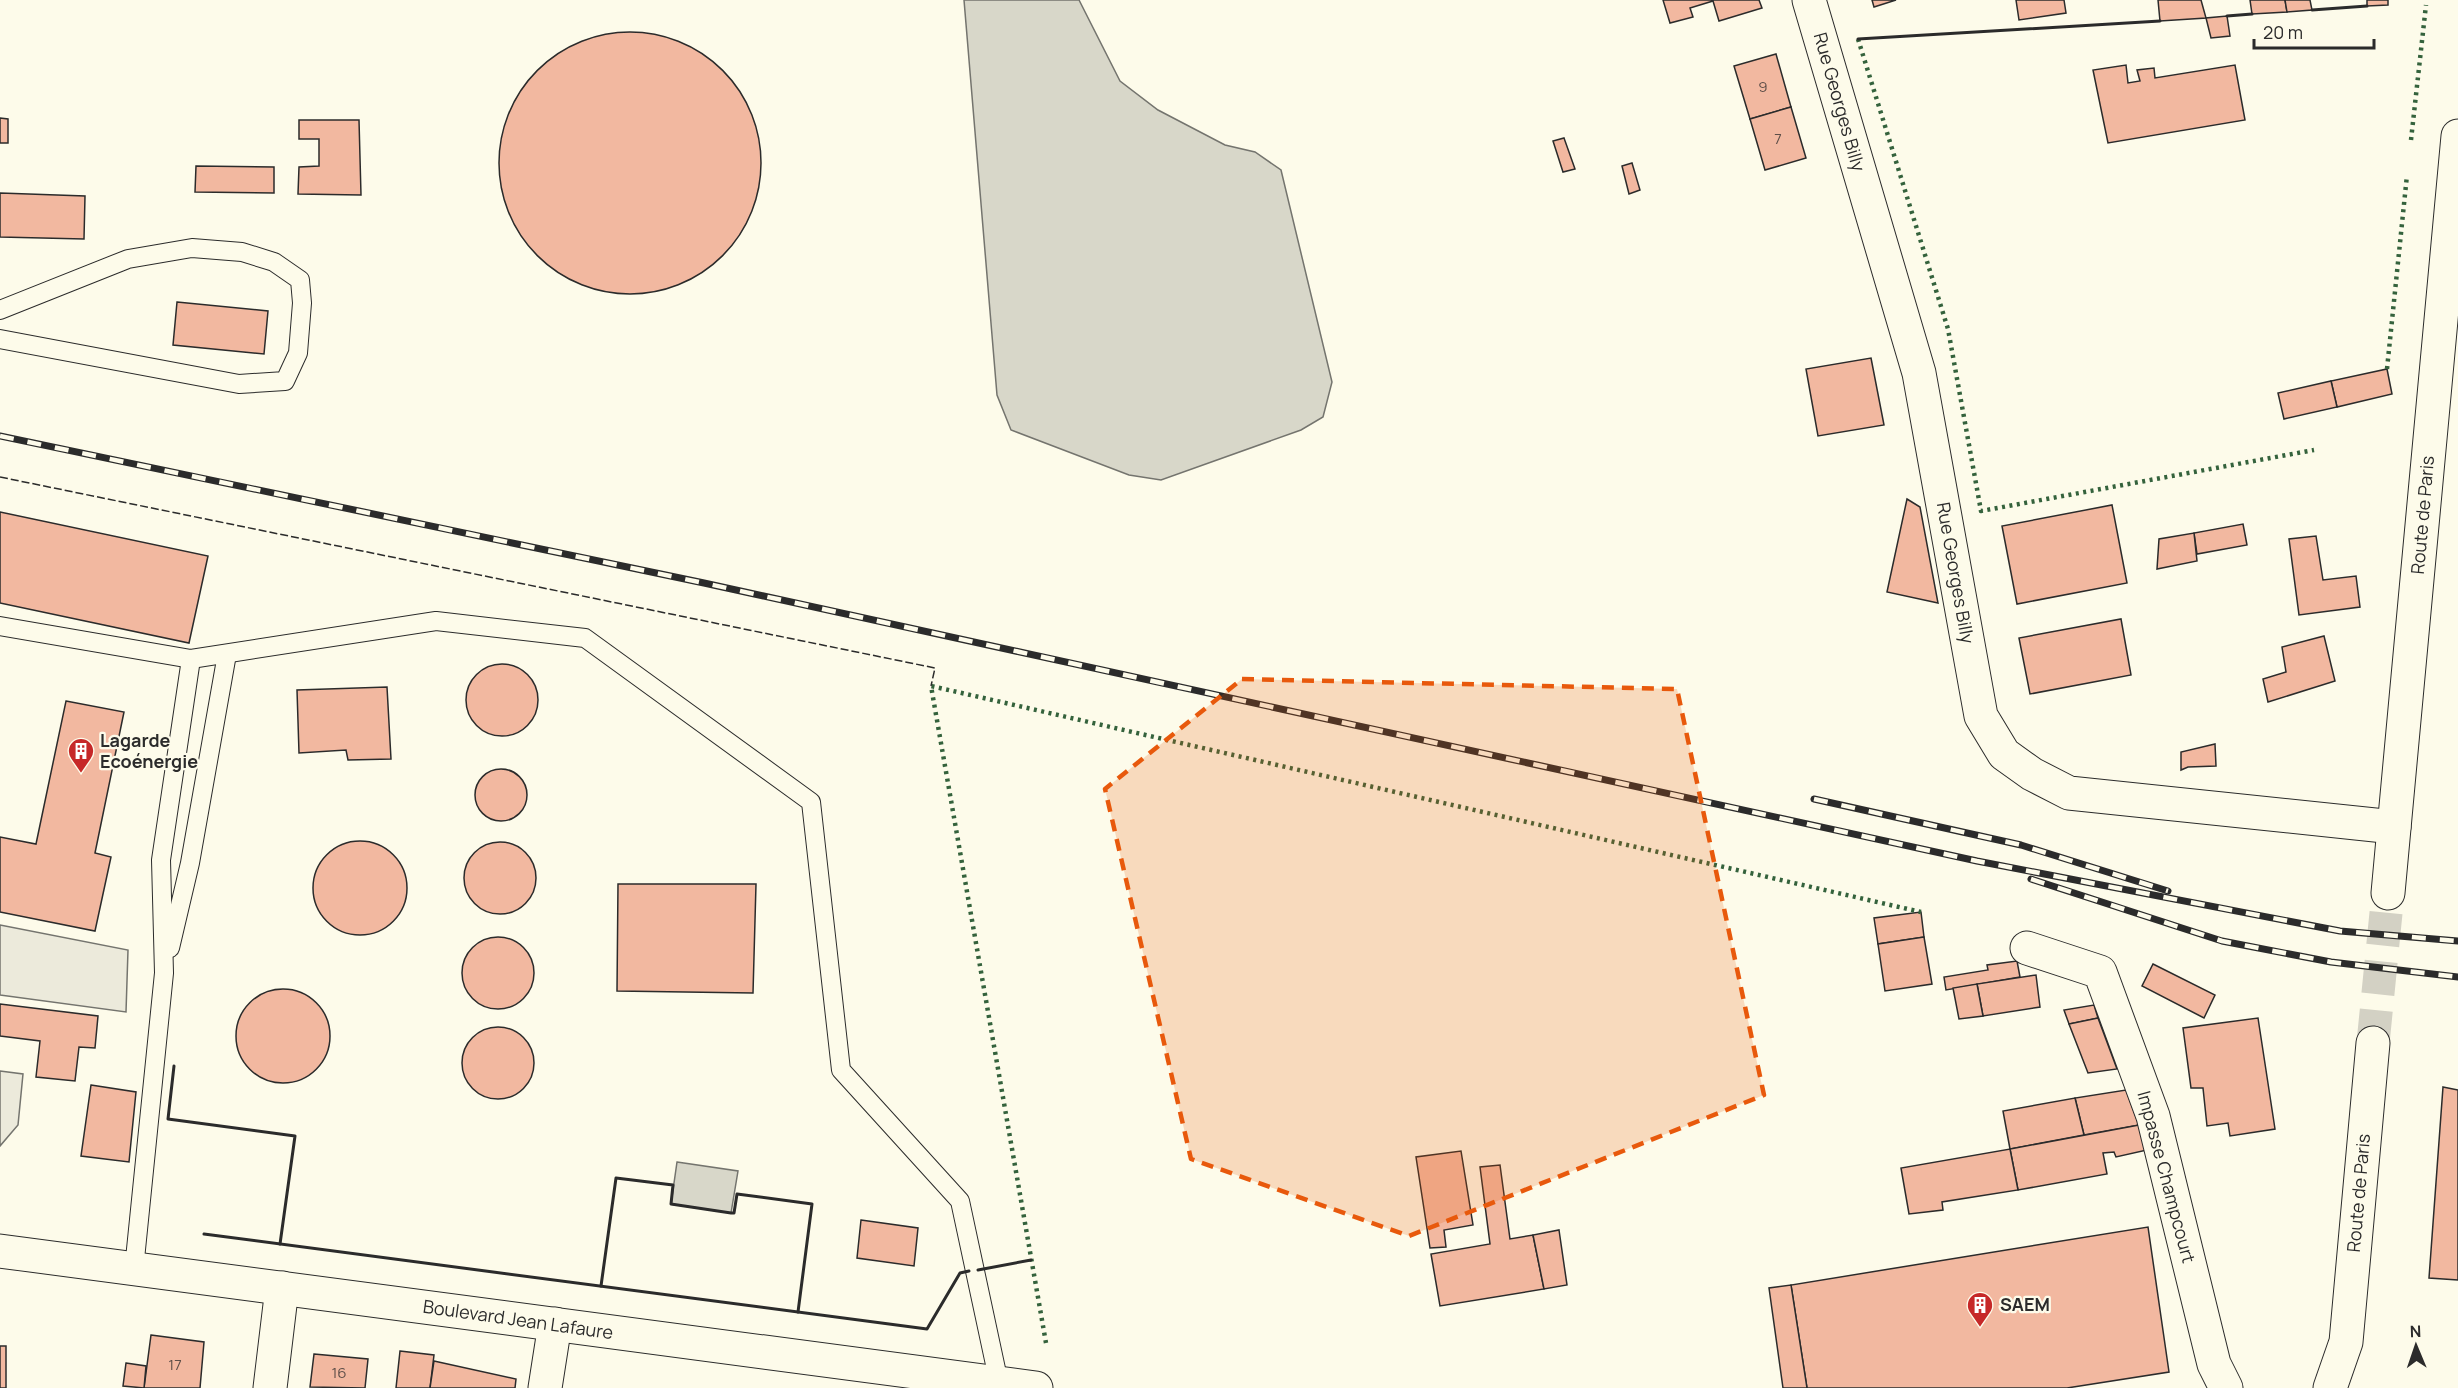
<svg xmlns="http://www.w3.org/2000/svg" width="2458" height="1388" font-family="Manrope,sans-serif">
<rect width="100%" height="100%" fill="#fdfbea"/>
<g fill="#eceadb" stroke="#74746e" stroke-width="1.5">
<polygon points="0,925 128,950 126,1012 0,995"/>
<polygon points="0,1071 23,1074 18,1125 0,1146"/>
</g>
<g fill="#d8d7c9" stroke="#74746e" stroke-width="1.5">
<polygon points="964,0 1079,0 1120,81 1158,110 1225,145 1255,152 1281,170 1332,382 1323,417 1301,430 1161,480 1129,475 1011,430 997,395"/>
<polygon points="677,1162 738,1171 731,1213 671,1204"/>
</g>
<g fill="#f2b8a0" stroke="#2b2b2b" stroke-width="1.5">
<polygon points="1663,0 1759,0 1762,8 1719,21 1713,1 1690,8 1693,17 1670,23"/>
<polygon points="1872,0 1896,0 1874,7"/>
<polygon points="2016,0 2064,0 2066,13 2019,20"/>
<polygon points="2158,0 2201,0 2206,18 2160,21"/>
<polygon points="2250,0 2285,0 2287,12 2252,14"/>
<polygon points="2285,0 2310,0 2312,10 2287,12"/>
<polygon points="2367,0 2388,0 2388,5 2367,6"/>
<polygon points="2227,16 2230,36 2211,38 2206,18"/>
<circle cx="630" cy="163" r="131"/>
<polygon points="1776,54 1791,107 1750,119 1734,66"/>
<polygon points="2126,65 2128,83 2140,81 2137,70 2154,68 2155,78 2235,65 2245,120 2108,143 2093,70"/>
<polygon points="1791,107 1806,158 1765,170 1750,119"/>
<polygon points="0,118 8,119 8,143 0,143"/>
<polygon points="299,120 359,120 361,195 298,194 299,167 319,166 319,139 299,139"/>
<polygon points="1564,138 1575,169 1563,172 1553,141"/>
<polygon points="1632,163 1640,190 1629,194 1622,166"/>
<polygon points="196,166 274,167 274,193 195,192"/>
<polygon points="0,193 85,196 84,239 0,237"/>
<polygon points="177,302 268,311 264,354 173,345"/>
<polygon points="1871,358 1884,425 1818,436 1806,369"/>
<polygon points="2387,369 2392,394 2337,407 2331,381"/>
<polygon points="2331,381 2337,407 2284,419 2278,393"/>
<polygon points="1907,499 1920,507 1938,603 1887,592"/>
<polygon points="2112,505 2127,583 2017,604 2002,526"/>
<polygon points="0,512 208,556 189,643 0,603"/>
<polygon points="2243,524 2247,545 2197,554 2194,533"/>
<polygon points="2194,533 2197,561 2157,569 2159,539"/>
<polygon points="2316,536 2323,580 2356,576 2360,607 2299,615 2289,539"/>
<polygon points="2121,619 2131,675 2030,694 2019,638"/>
<polygon points="2324,636 2335,681 2268,702 2263,679 2286,672 2282,647"/>
<circle cx="502" cy="700" r="36"/>
<polygon points="387,687 391,759 348,760 346,750 299,753 297,690"/>
<polygon points="66,701 124,712 95,853 111,857 95,931 0,912 0,837 36,844"/>
<polygon points="2215,744 2216,766 2188,767 2181,770 2181,752"/>
<circle cx="501" cy="795" r="26"/>
<circle cx="360" cy="888" r="47"/>
<circle cx="500" cy="878" r="36"/>
<polygon points="618,884 756,884 753,993 617,991"/>
<polygon points="1921,912 1924,937 1878,944 1874,918"/>
<polygon points="1924,937 1932,984 1885,991 1878,944"/>
<circle cx="498" cy="973" r="36"/>
<polygon points="2017,961 2020,977 1946,990 1944,977 1988,970 1987,965"/>
<polygon points="2153,964 2215,995 2204,1018 2142,986"/>
<polygon points="2036,975 2040,1007 1983,1016 1977,984"/>
<polygon points="1977,984 1983,1016 1959,1019 1953,988"/>
<circle cx="283" cy="1036" r="47"/>
<polygon points="0,1004 98,1016 95,1048 79,1047 75,1081 36,1077 40,1041 0,1036"/>
<polygon points="2094,1005 2098,1018 2069,1024 2064,1010"/>
<polygon points="2098,1018 2117,1069 2088,1073 2069,1024"/>
<polygon points="2258,1018 2275,1129 2230,1136 2228,1123 2207,1126 2203,1088 2191,1088 2183,1028"/>
<circle cx="498" cy="1063" r="36"/>
<polygon points="91,1085 136,1092 129,1162 81,1156"/>
<polygon points="2443,1087 2458,1090 2458,1280 2429,1278"/>
<polygon points="2126,1090 2139,1125 2084,1135 2075,1098"/>
<polygon points="2075,1098 2084,1135 2010,1149 2003,1111"/>
<polygon points="2139,1125 2147,1150 2116,1157 2114,1152 2103,1153 2107,1174 2018,1190 2010,1149"/>
<polygon points="2010,1149 2018,1190 1942,1202 1943,1210 1909,1214 1901,1168"/>
<polygon points="1461,1151 1473,1225 1444,1230 1446,1247 1430,1248 1416,1157"/>
<polygon points="1500,1165 1510,1239 1533,1235 1544,1289 1440,1306 1431,1254 1490,1244 1480,1167"/>
<polygon points="861,1220 918,1228 914,1266 857,1258"/>
<polygon points="2148,1227 2169,1372 2067,1388 1807,1388 1791,1285"/>
<polygon points="1559,1230 1567,1285 1544,1289 1533,1235"/>
<polygon points="1791,1285 1807,1388 1783,1388 1769,1288"/>
<polygon points="151,1335 204,1342 200,1388 144,1388"/>
<rect x="0" y="1346" width="6" height="42"/>
<polygon points="400,1351 434,1355 430,1388 396,1388"/>
<polygon points="314,1354 368,1359 365,1388 310,1387"/>
<polygon points="434,1361 516,1379 515,1388 430,1388"/>
<polygon points="126,1363 146,1366 144,1388 123,1386"/>
</g>
<g fill="none" stroke-linecap="round" stroke-linejoin="round">
<polyline stroke="#d3d1c4" stroke-width="33" stroke-dasharray="33 16" stroke-linecap="butt" points="2373,1043 2388,893"/>
<g stroke="#2b2b2b" stroke-width="20">
<g id="lane">
<polyline points="0,310 128,259 192,248 242,252 274,262 300,280 302,303 298,353 285,381 239,384 0,339"/>
<polyline points="0,626 191,659 436,621 585,638 811,802 841,1070 960,1201 999,1383"/>
<polyline points="170,948 190,863 227,654"/>
<polyline points="134,1269 164,973 161,860 191,659"/>
</g>
</g>
<g stroke="#2b2b2b" stroke-width="35">
<g id="street">
<polyline points="1809,0 1919,373 1981,716 2004,754 2032,774 2069,793 2394,827"/>
<polyline points="2027,948 2100,972 2153,1116 2214,1364 2226,1388"/>
<polyline points="270,1388 282,1288"/>
<polyline points="545,1388 555,1324"/>
</g>
</g>
<g stroke="#2b2b2b" stroke-width="35">
<g id="secondary">
<polyline points="2388,893 2458,136"/>
<polyline points="0,1251 1036,1388"/>
<polyline points="2330,1388 2346,1342 2373,1043"/>
</g>
</g>
<use href="#lane" stroke="#fdfbea" stroke-width="18"/>
<use href="#street" stroke="#fdfbea" stroke-width="33"/>
<use href="#secondary" stroke="#fdfbea" stroke-width="33"/>
<g stroke="#2b2b2b" stroke-width="7">
<g id="rail">
<polyline points="0,436 704,583 1977,861 2340,931 2458,941"/>
<polyline points="1814,799 2021,845 2168,891"/>
<polyline points="2031,879 2222,941 2331,962 2458,977"/>
</g>
</g>
<use href="#rail" stroke="#fdfbea" stroke-width="4.5" stroke-dasharray="14" stroke-linecap="butt"/>
<g stroke="#34623c" stroke-width="4.5" stroke-dasharray="3 4.5" stroke-linecap="butt">
<polyline points="1858,39 1948,329 1981,511 2314,450"/>
<polyline points="2411,140 2426,5"/>
<polyline points="2387,369 2407,175"/>
<polyline points="1046,1343 931,686 1921,912"/>
</g>
<polyline stroke="#2b2b2b" stroke-width="1.5" stroke-dasharray="8 3" stroke-linecap="butt" points="0,477 935,668 931,686"/>
<g stroke="#2b2b2b" stroke-width="3">
<polyline points="2312,10 2367,6"/>
<polyline points="2227,16 2252,14"/>
<polyline points="1858,39 2160,21"/>
<polyline points="174,1066 168,1119 295,1136 280,1244"/>
<polyline points="204,1234 927,1329 960,1273 969,1271"/>
<polyline points="978,1270 1031,1260"/>
<polyline points="601,1286 616,1178 673,1185 671,1204 731,1213 734,1213 737,1194 812,1204 798,1312"/>
</g>
</g>
<path fill="#e8590c" fill-opacity="0.2" stroke="#e8590c" stroke-width="4.5" stroke-dasharray="12 8" stroke-linejoin="round" d="M1242,679L1677,689L1764,1095L1409,1236L1191,1159L1105,789Z"/>
<defs>
<g id="building-pin" transform="scale(1.35)"><path d="M0 17L-7.5 6A9.5 9.5 0 1 1 7.5 6Z" fill="#c62828" stroke="#fdfbea"/><path d="M-4-6H4V6H1V3H-1V6H-4ZM-2.5-4.3h1.7v1.8h-1.7ZM.8-4.3h1.7v1.8H.8ZM-2.5-1h1.7V.8h-1.7ZM.8-1h1.7V.8H.8Z" fill="#fff"/></g>
</defs>
<g fill-rule="evenodd">
<use href="#building-pin" x="81" y="751"/>
<use href="#building-pin" x="1980" y="1305"/>
</g>
<g text-anchor="middle" stroke-width="4.5" stroke-linejoin="round" paint-order="stroke">
<g font-size="15" fill="#5d4e48">
<text x="1763" y="92">9</text>
<text x="1778" y="144">7</text>
<text x="175" y="1370">17</text>
<text x="339" y="1378">16</text>
</g>
<g font-size="18" fill="#2b2b2b" stroke="#fdfbea">
<text transform="translate(1839 102) rotate(74)" y="6">Rue Georges Billy</text>
<text transform="translate(2423 515) rotate(-85)" y="6">Route de Paris</text>
<text transform="translate(1955 573) rotate(80)" y="6">Rue Georges Billy</text>
<text transform="translate(2166 1177) rotate(75)" y="6">Impasse Champcourt</text>
<text transform="translate(2359 1193) rotate(-85)" y="6">Route de Paris</text>
<text transform="translate(518 1320) rotate(8)" y="6">Boulevard Jean Lafaure</text>
</g>
<g font-size="18" font-weight="bold" fill="#2b2b2b" stroke="#fdfbea" text-anchor="start">
<text x="100" y="747">Lagarde<tspan x="100" dy="21">Ecoénergie</tspan></text>
<text x="2000" y="1311">SAEM</text>
</g>
</g>
<g transform="translate(2416 1346) rotate(358)" stroke="#fdfbea" stroke-width="4.5" paint-order="stroke">
<path d="M0-4.5L10 22L0 15L-10 22Z" fill="#2b2b2b"/>
<text y="-9" font-size="16" font-weight="bold" text-anchor="middle" fill="#2b2b2b">N</text>
</g>
<path d="M2254 39v9h120v-9" fill="none" stroke="#2b2b2b" stroke-width="3"/>
<text x="2263" y="39" font-size="18" fill="#2b2b2b" stroke="#fdfbea" stroke-width="4.5" paint-order="stroke">20 m</text>
</svg>
